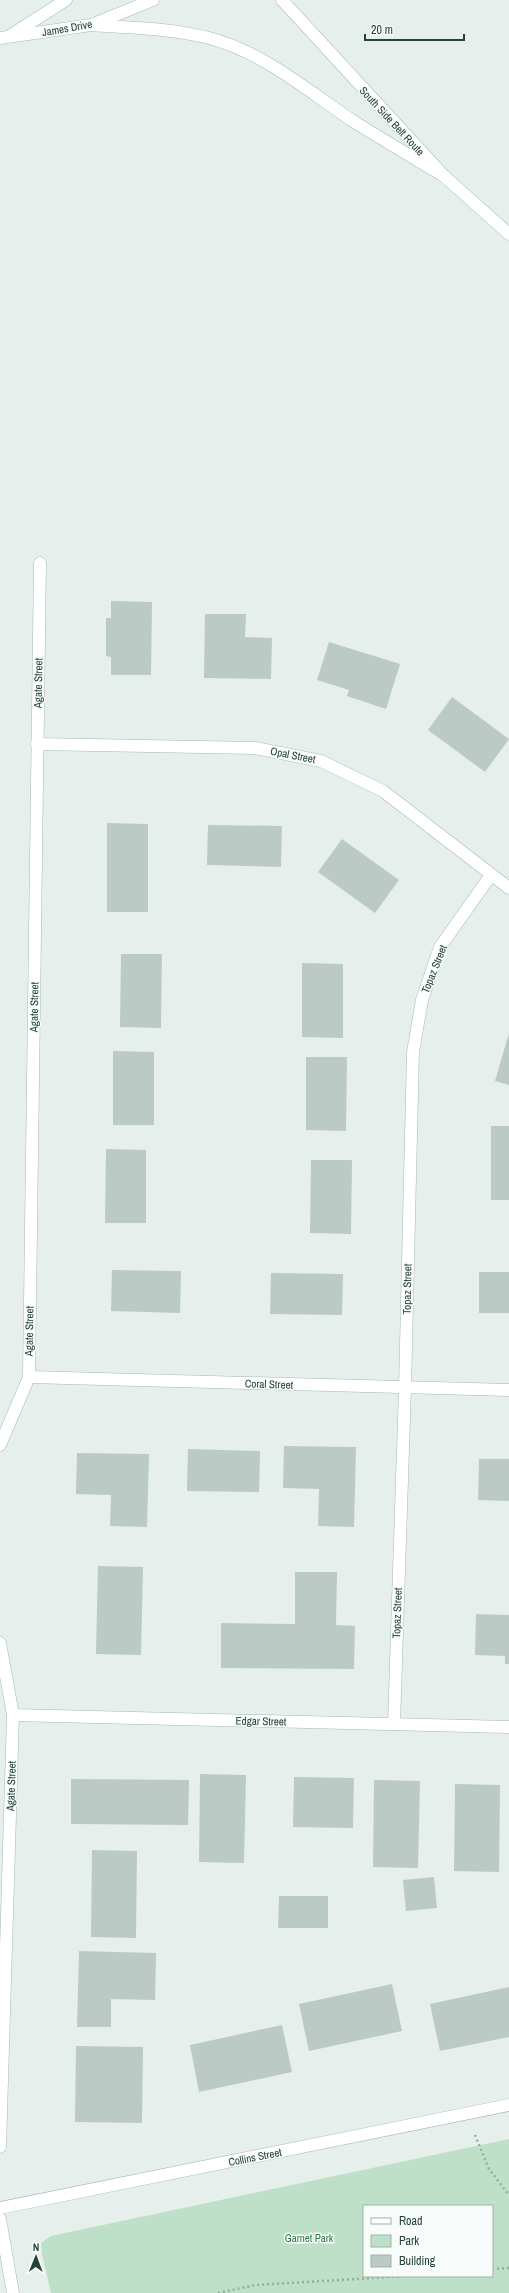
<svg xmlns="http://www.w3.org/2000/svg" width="509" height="2293" font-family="'Archivo Narrow',sans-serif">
<rect width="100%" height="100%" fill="#e6efeb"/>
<path fill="#bfe0c8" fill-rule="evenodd" d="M509,2139V2293H51L42,2254L41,2243L51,2236ZM364,2206H492V2276H364Z"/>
<g fill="#bbcac4">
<polygon points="111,601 152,602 151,675 111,675 111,657 106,656 106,618 111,618"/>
<polygon points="205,614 246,614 245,637 272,638 271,679 204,678"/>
<polygon points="329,642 400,664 386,709 347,696 349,690 317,680"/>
<polygon points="452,697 509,739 485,772 428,730"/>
<polygon points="107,823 148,824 148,912 107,912"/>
<polygon points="208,825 282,826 281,867 207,865"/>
<polygon points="342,839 399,880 375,913 318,872"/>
<polygon points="121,954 162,954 161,1028 120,1027"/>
<polygon points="302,963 343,964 343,1038 302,1037"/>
<polygon points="509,1033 509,1085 495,1081"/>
<polygon points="113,1051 154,1052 154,1125 113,1125"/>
<polygon points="306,1057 347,1057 346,1131 306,1130"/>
<rect x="491" y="1126" width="18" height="74"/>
<polygon points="106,1149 146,1150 146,1223 105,1223"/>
<polygon points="311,1160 352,1160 351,1234 310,1233"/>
<polygon points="112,1270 181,1271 180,1313 111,1311"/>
<rect x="479" y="1272" width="30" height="41"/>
<polygon points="271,1273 343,1274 342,1315 270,1314"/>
<polygon points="284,1446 356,1447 354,1527 318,1526 319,1489 283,1488"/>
<polygon points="188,1449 260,1451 259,1492 187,1491"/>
<polygon points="77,1453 149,1454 147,1527 110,1526 111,1495 76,1494"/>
<polygon points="479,1459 509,1459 509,1501 478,1500"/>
<polygon points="98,1566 143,1567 141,1655 96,1654"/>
<polygon points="295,1572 337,1572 336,1625 355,1626 354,1669 221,1668 221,1623 295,1624"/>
<polygon points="476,1614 509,1615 509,1664 505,1664 505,1656 475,1655"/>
<polygon points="200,1774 246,1775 244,1863 199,1862"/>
<polygon points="294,1777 354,1778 353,1828 293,1827"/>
<polygon points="71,1779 189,1780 188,1825 71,1824"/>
<polygon points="374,1780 420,1781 418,1868 373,1867"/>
<polygon points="455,1784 500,1785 499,1872 454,1871"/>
<polygon points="92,1850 137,1851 136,1938 91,1937"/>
<polygon points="434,1877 437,1908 406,1911 403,1880"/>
<polygon points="279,1896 328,1896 328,1928 278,1928"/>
<polygon points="79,1951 156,1953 155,2000 111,1999 111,2027 77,2027"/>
<polygon points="392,1984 402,2031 309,2051 299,2004"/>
<polygon points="509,1987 509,2037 440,2051 430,2004"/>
<polygon points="282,2025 292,2072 199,2092 190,2045"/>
<polygon points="76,2046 143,2047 142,2123 75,2122"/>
</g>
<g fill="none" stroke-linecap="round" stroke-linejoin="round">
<g stroke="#a8b8b2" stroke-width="13">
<g id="street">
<polyline points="37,744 255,748 321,761 383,791 509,888"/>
<polyline points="29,1377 509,1390"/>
<polyline points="0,1445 29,1377 40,563"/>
<polyline points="394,1724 405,1388 413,1052 422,1000 440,947 491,875"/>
<polyline points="0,2147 13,1715"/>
<polyline points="0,2208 509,2105"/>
<polyline points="0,2219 13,2293"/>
</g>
</g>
<g stroke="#a4bbb3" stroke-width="13">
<g id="secondary">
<polyline points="282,0 444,176 509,234"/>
<path d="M91,25C130,28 171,28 209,38C263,52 308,91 353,121C383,140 414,158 444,176"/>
<polyline points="11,35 66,0"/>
<polyline points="0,38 91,25 153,0"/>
<polyline points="0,1643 13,1715 509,1727"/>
</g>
</g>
<g stroke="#86b3a5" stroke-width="2.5" stroke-dasharray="2 3" stroke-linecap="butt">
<polyline points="475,2135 489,2169 509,2195"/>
<polyline points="492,2269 509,2268"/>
<polyline points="218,2293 255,2285 408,2276"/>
</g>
<use href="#street" stroke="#fff" stroke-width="12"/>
<use href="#secondary" stroke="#fff" stroke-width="12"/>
</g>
<g text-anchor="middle" stroke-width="3" stroke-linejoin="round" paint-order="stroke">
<g font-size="11" fill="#24423a" stroke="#f7fbf9">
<text transform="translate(67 28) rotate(-10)" y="4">James Drive</text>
<text transform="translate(392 121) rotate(47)" y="4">South Side Belt Route</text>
<text transform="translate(38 683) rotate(-89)" y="4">Agate Street</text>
<text transform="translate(293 755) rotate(11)" y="4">Opal Street</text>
<text transform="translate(434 969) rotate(-68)" y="4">Topaz Street</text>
<text transform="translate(34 1007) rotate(-89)" y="4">Agate Street</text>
<text transform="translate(407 1289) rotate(-89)" y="4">Topaz Street</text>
<text transform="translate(29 1331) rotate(-89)" y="4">Agate Street</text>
<text transform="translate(269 1384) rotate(2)" y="4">Coral Street</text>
<text transform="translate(397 1613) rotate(-88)" y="4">Topaz Street</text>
<text transform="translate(261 1721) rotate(1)" y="4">Edgar Street</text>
<text transform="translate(11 1786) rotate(-88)" y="4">Agate Street</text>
<text transform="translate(255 2157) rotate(-11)" y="4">Collins Street</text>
</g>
<g font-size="11" fill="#2d7a4b" stroke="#f7fbf9">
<text x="309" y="2242">Garnet Park</text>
</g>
</g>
<rect x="363" y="2205" width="130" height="72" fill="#f7fbf9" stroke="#a3b1ad"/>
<rect x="371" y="2218" width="20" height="6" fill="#ffffff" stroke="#a3b1ad"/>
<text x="399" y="2225" font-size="12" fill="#24423a">Road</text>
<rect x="371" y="2235" width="20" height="12" fill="#bfe0c8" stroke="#a3b1ad"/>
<text x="399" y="2245" font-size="12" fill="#24423a">Park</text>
<rect x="371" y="2255" width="20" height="12" fill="#bbcac4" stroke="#a3b1ad"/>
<text x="399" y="2265" font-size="12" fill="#24423a">Building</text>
<g transform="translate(36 2257) rotate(1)" stroke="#f7fbf9" stroke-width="3" paint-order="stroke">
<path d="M0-3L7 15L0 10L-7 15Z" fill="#24423a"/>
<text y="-6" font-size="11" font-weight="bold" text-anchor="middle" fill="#24423a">N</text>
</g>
<path d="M365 34v6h99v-6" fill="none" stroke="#24423a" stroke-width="2"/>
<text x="371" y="34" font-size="12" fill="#24423a" stroke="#f7fbf9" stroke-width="3" paint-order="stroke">20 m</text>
</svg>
